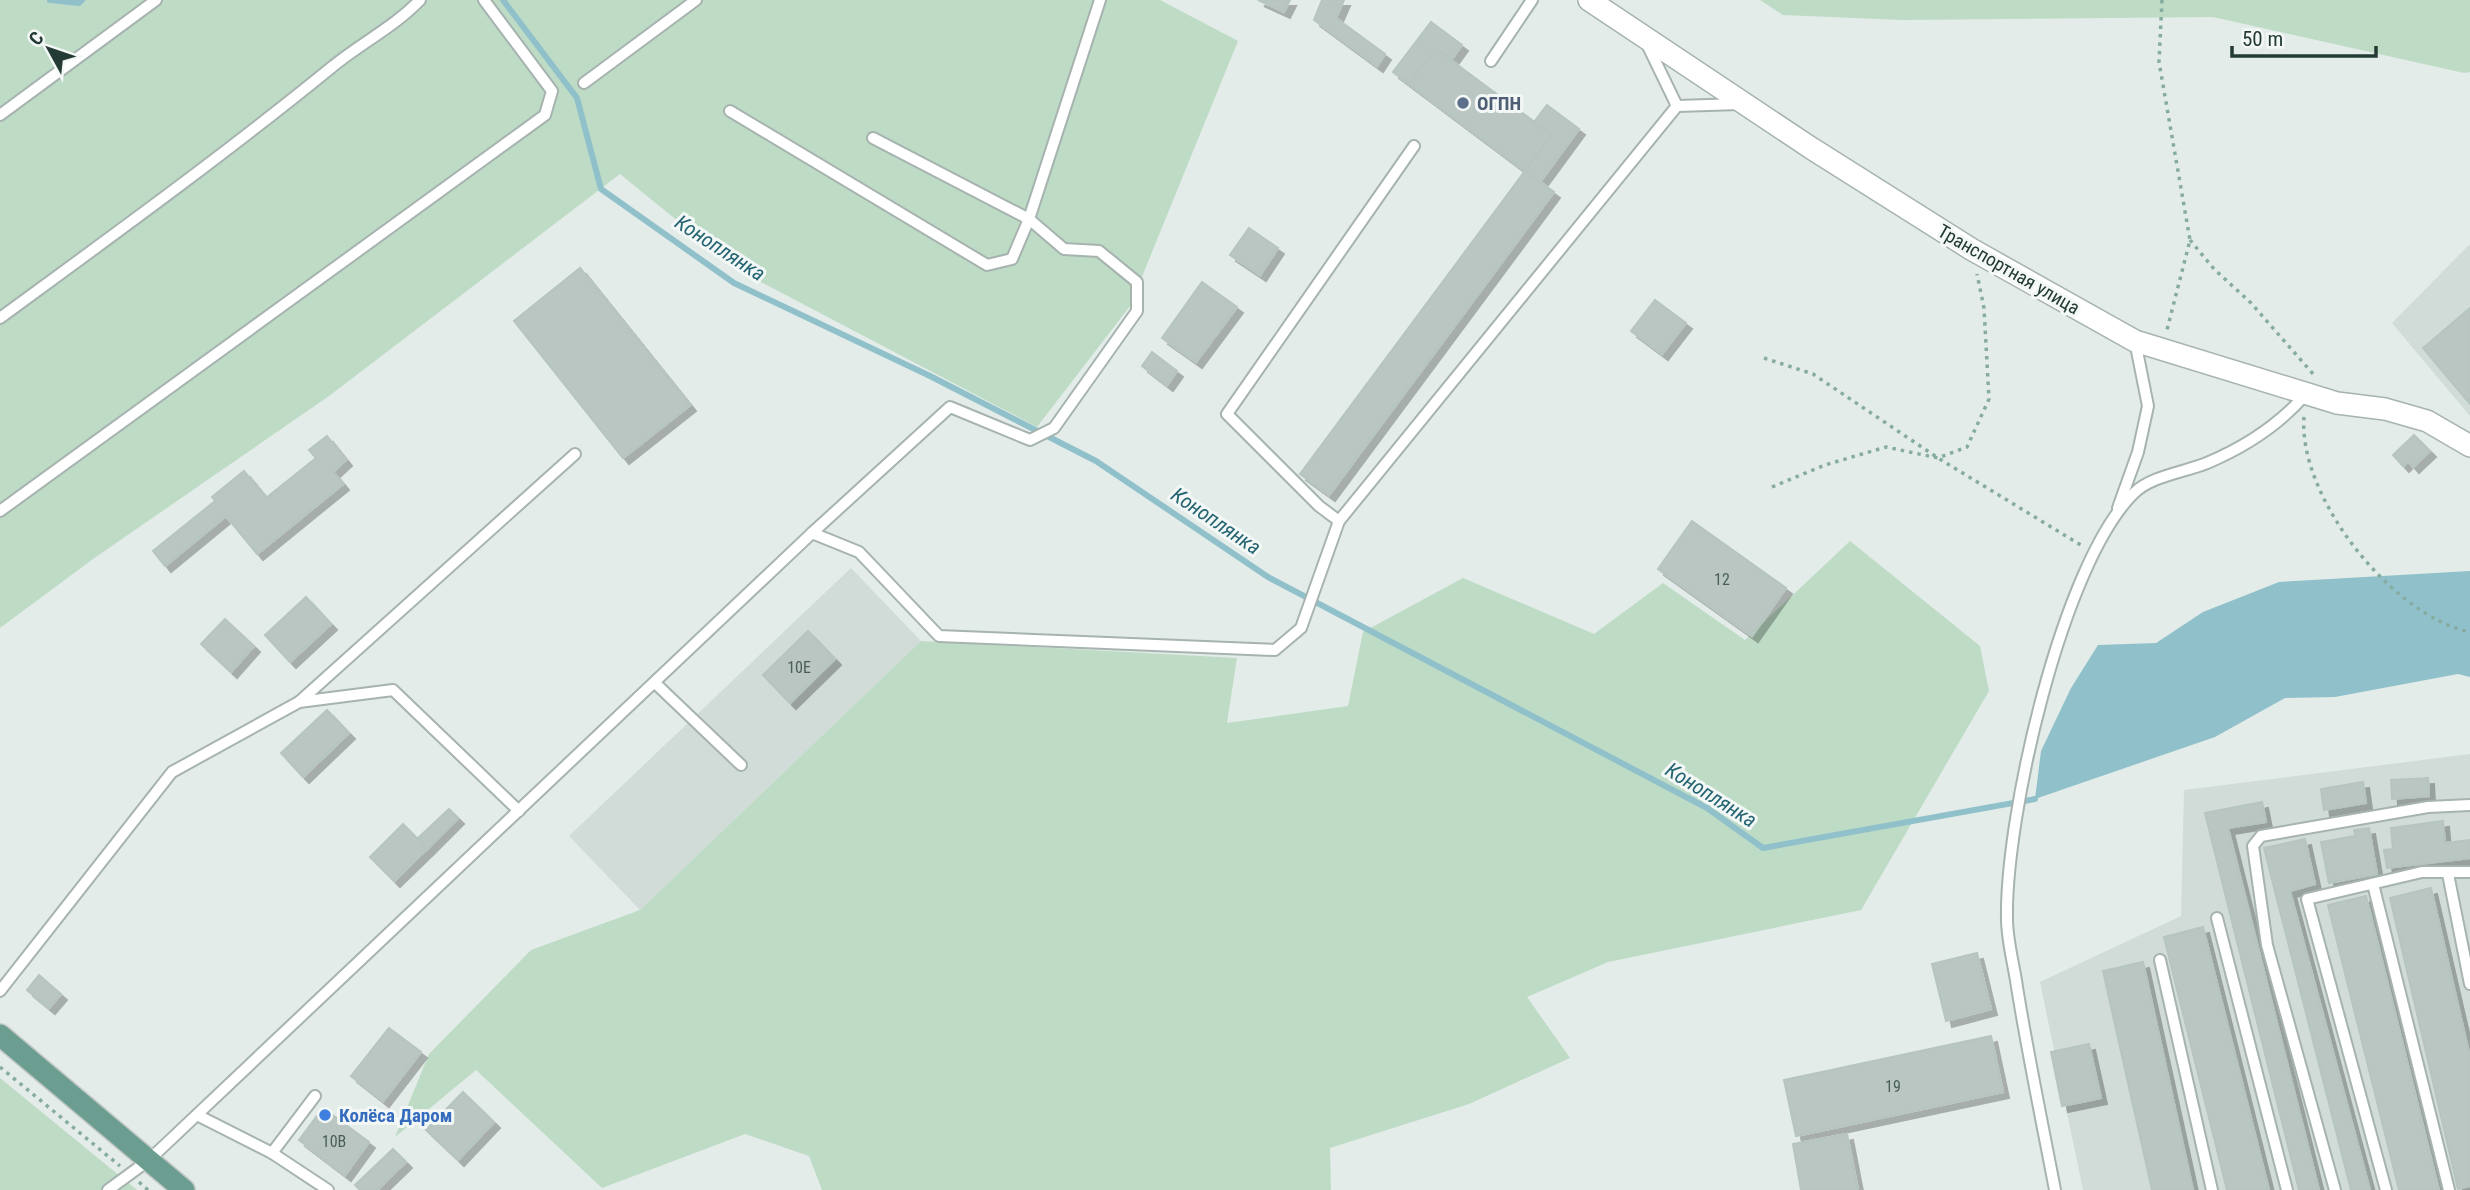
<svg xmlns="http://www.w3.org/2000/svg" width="2470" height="1190" font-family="'Roboto Condensed',sans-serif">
<defs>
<filter id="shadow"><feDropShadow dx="6" dy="6" stdDeviation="0" flood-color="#0004"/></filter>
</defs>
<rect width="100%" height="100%" fill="#e3ece8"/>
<g fill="#d1dbd7">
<polygon points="2470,244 2470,416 2392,323"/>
<polygon points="851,568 921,641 640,910 569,836"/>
<polygon points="2470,754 2470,1190 2083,1190 2040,982 2181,916 2184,790"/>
</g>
<g fill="#bedbc6">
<polygon points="0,0 1160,0 1238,41 1130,306 1037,427 738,270 620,174 329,396 93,559 0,628"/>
<polygon points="1760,0 2470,0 2470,72 2464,73 2213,17 1903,20 1783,15"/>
<polygon points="1850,541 1980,646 1989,691 1861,910 1608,962 1527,997 1570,1058 1469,1104 1330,1148 1331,1190 822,1190 809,1156 745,1134 602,1188 476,1070 395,1137 429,1054 531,950 640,910 921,641 1237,658 1227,723 1348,706 1363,632 1463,578 1594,634 1663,583 1745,640"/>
<polygon points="0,1078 137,1190 0,1190"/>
</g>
<polygon fill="#90c1cb" points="2470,571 2470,677 2458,674 2335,697 2285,698 2215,737 2035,799 2041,751 2071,688 2098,645 2156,643 2203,612 2279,582"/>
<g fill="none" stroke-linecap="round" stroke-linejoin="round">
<g stroke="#90c1cb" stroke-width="6">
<polyline points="50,0 79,3 82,0"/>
<polyline points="503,0 577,98 601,189 734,283 930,376 1096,461 1268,577 1707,808 1763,848 2035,799"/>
</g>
</g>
<g fill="#b9c6c1" stroke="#b6c5bf" stroke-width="2" filter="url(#shadow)">
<polygon points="1258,0 1290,0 1284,12"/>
<polygon points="1322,0 1344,0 1336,18 1385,54 1377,66 1314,20"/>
<polygon points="1431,22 1462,45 1451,60 1436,49 1409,84 1393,72"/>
<polygon points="1436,49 1552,135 1525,171 1409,84"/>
<polygon points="1547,105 1579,129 1540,182 1525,171 1552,135 1534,122"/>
<polygon points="1525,171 1554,192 1329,495 1300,474"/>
<polygon points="1249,228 1278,248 1260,275 1230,255"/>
<polygon points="580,268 690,405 623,458 514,321"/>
<polygon points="1202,282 1237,307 1196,362 1162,338"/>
<polygon points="1655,300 1686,323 1662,354 1631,331"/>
<polygon points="2470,308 2470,404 2423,348"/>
<polygon points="1152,352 1177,371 1167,385 1142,366"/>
<polygon points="2414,435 2430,451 2413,467 2408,461 2403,466 2393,455"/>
<polygon points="327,436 346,460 333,472 343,484 257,554 226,516 165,566 153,551 215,501 212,497 244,471 266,498 316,458 309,450"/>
<polygon points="1692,521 1786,588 1752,636 1658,569"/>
<polygon points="306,597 331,624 290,662 265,635"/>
<polygon points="225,619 254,646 231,672 201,644"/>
<polygon points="808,631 835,659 790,703 763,675"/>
<polygon points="327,710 349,733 303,777 281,753"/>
<polygon points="2428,778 2429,796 2392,799 2391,780"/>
<polygon points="2363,782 2366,803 2324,810 2321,789"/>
<polygon points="2262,802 2266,822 2228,828 2319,1190 2299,1190 2205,813"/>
<polygon points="449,809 458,818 427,849 417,839"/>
<polygon points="2443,821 2445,843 2470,840 2470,858 2387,868 2384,850 2393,849 2391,828"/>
<polygon points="403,824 427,849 394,881 370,857"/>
<polygon points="2369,828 2377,874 2329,883 2321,842 2355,836 2354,830"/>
<polygon points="2305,839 2315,884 2290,891 2370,1190 2351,1190 2264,848"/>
<polygon points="2431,888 2470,1057 2470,1186 2458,1189 2390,898"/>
<polygon points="2366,896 2439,1190 2399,1190 2328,905"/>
<polygon points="2203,927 2269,1190 2227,1190 2164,937"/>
<polygon points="1977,953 1991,1009 1946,1021 1932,964"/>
<polygon points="2143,962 2193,1190 2152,1190 2103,971"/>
<polygon points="39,975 61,994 49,1008 27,990"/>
<polygon points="389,1028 421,1052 383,1101 351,1076"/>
<polygon points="1991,1036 2003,1092 1796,1136 1784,1080"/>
<polygon points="2089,1044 2101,1098 2062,1106 2051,1052"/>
<polygon points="463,1092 494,1122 458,1160 426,1130"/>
<polygon points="323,1108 369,1142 345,1175 299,1140"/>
<polygon points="1847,1134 1858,1190 1801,1190 1793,1144"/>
<polygon points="393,1149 406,1162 377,1190 360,1190 355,1185"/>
</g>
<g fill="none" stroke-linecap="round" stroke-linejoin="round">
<g stroke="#a6b3af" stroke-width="14">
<g id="lane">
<polyline points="1491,61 1532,0"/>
<polyline points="584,83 696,0"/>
<polyline points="1677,106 1740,104"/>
<polyline points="730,111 987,265 1012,259 1029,219 1100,0"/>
<polyline points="0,115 156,0"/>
<path d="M0,318C112,236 224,155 332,67C361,43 394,27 420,0"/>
<polyline points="2118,508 2138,452 2148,406 2135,341"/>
<polyline points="0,511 545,115 552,91 484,0"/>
<polyline points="1339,521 1319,506 1227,414 1414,146"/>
<polyline points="812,533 950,407 1030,440 1054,428 1137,311 1137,282 1099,251 1064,249 1029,219 873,138"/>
<polyline points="655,683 741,765"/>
<polyline points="299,702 393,690 519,811"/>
<polyline points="2448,874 2470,984"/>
<polyline points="2373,884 2449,1190"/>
<polyline points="2217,918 2287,1190"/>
<polyline points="2160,960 2212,1190"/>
<polyline points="0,991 172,772 299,702 575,454"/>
<polyline points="197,1115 272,1153 315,1096"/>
<polyline points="272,1153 328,1190"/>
<polyline points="108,1190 149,1160 812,533 859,552 939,636 1275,650 1301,628 1339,521 1677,106 1646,42"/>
<path d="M2055,1190C2042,1122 2028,1055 2017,987C2014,965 2007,941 2007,919C2005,818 2062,563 2134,493C2151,476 2185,472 2207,463C2245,447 2279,425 2306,394"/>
<polyline points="2335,1190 2267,945 2253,846 2261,836 2428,807 2470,805"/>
<polyline points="2386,1190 2307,899 2422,872 2470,872"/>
</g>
</g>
<g stroke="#a6b3af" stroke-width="24">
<polyline id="street" points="1589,0 1811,148 1971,249 2135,341 2337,403 2385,409 2427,421 2470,446"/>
</g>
<g stroke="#c2c8c6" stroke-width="24">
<polyline id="primary" points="0,1035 184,1190"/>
</g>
<g stroke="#86aca1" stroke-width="3.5" stroke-dasharray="3.5 5" stroke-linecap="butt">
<polyline points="2162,0 2159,62 2190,240 2167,330"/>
<polyline points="2190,240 2214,269 2251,303 2314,375"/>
<polyline points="1764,358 1813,374 1938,458 2084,547"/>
<path d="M2304,417C2298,497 2392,616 2470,632"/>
<polyline points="1772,487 1825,465 1886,447 1938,458 1967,447 1989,399 1984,308 1977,274"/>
<polyline points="0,1067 120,1166"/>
<polyline points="139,1182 148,1190"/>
</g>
<use href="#lane" stroke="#fff" stroke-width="10"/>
<use href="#street" stroke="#fff" stroke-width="21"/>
<use href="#primary" stroke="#6c9d91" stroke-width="21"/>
</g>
<circle fill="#5c6f8a" stroke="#f3f8f6" stroke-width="2.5" cx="1463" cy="103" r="7"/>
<circle fill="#3f7fe0" stroke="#f3f8f6" stroke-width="2.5" cx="325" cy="1115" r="7"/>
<g text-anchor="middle" stroke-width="6" stroke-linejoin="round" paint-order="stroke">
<g font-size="16" fill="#495e58">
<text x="1722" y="585">12</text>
<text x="799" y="673">10Е</text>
<text x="1893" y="1092">19</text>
<text x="334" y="1147">10В</text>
</g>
<g font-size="19" font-weight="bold" fill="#4e5e75" stroke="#f3f8f6" text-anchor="start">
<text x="1477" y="110">ОГПН</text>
</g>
<g font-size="19" fill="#243b35" stroke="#f3f8f6">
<text transform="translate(2009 269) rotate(30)" y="7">Транспортная улица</text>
</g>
<g font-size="19" font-weight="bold" fill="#366cbe" stroke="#f3f8f6" text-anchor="start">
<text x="339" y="1122">Колёса Даром</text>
</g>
<g font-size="21" font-style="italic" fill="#246472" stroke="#f3f8f6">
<text transform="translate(720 248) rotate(33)" y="7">Коноплянка</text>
<text transform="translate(1216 521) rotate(34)" y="7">Коноплянка</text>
<text transform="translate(1711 795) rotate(32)" y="7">Коноплянка</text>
</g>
</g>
<g transform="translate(49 49) rotate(310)" stroke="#f3f8f6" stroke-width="5" paint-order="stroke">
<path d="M0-5L12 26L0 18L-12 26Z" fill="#243b35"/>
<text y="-10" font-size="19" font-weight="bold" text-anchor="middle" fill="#243b35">С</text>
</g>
<path d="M2232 46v10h144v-10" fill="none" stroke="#243b35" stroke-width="3.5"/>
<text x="2242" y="46" font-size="21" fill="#243b35" stroke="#f3f8f6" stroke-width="5" paint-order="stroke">50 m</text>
</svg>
